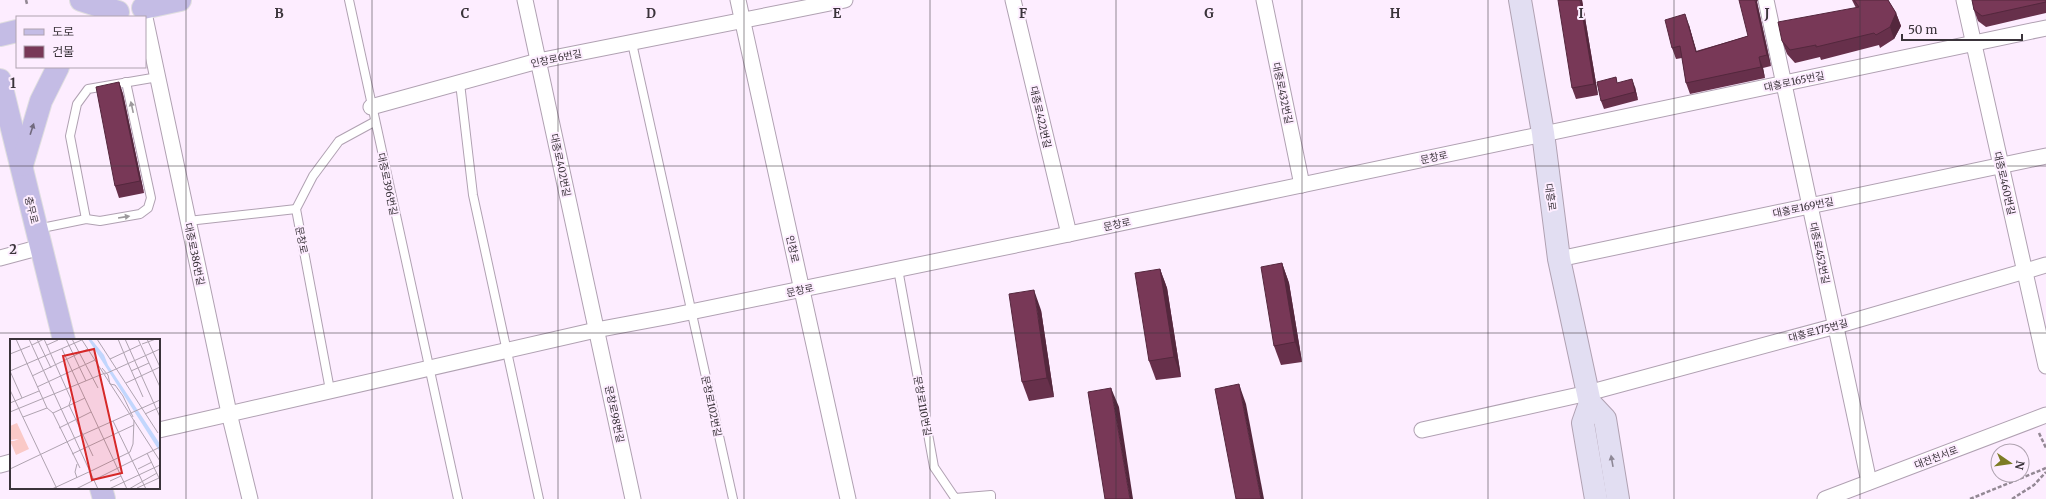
<svg xmlns="http://www.w3.org/2000/svg" width="2046" height="499" font-family="Merriweather,'Noto Sans KR',serif">
<rect width="100%" height="100%" fill="#fdedff"/>
<g fill="none" stroke-linecap="round" stroke-linejoin="round">
<g stroke="#b0a1b2" stroke-width="10">
<g id="lane">
<polyline points="349,0 458,499"/>
<polyline points="632,43 733,499"/>
<polyline points="460,83 473,195 539,499"/>
<polyline points="86,219 70,136 77,104 88,89 158,77"/>
<polyline points="188,221 296,209"/>
<polyline points="37,229 86,219 100,221 140,214 148,208 151,198 126,82"/>
<polyline points="898,269 934,467 955,498 991,495 991,499"/>
<polyline points="330,390 296,209 313,176 339,141 374,122"/>
</g>
</g>
<g stroke="#b0a1b2" stroke-width="17">
<g id="street">
<polyline points="525,0 633,499"/>
<polyline points="738,0 848,499"/>
<polyline points="1013,0 1069,234"/>
<polyline points="1264,0 1302,185"/>
<polyline points="1766,0 1869,482"/>
<polyline points="1964,0 2046,366"/>
<polyline points="143,8 229,413 250,499"/>
<polyline points="371,107 538,61 845,0"/>
<polyline points="0,258 41,247"/>
<polyline points="1559,259 2046,156"/>
<polyline points="159,430 596,330 671,316 1069,234 2046,28"/>
<polyline points="1422,430 1588,393 1836,326 2046,265"/>
<polyline points="0,465 11,462"/>
<polyline points="1825,499 2046,415"/>
</g>
</g>
<g stroke="#b0a1b2" stroke-width="24">
<g id="secondary">
<polyline points="1520,0 1543,133 1559,259 1590,403 1605,419 1618,499"/>
<polyline points="1590,403 1583,423 1596,499"/>
</g>
</g>
<g stroke="#dfdedf" stroke-width="24">
<g id="primary">
<polyline points="81,0 118,12"/>
<polyline points="143,8 180,0"/>
<polyline points="0,35 17,31"/>
<polyline points="0,80 64,340"/>
<polyline points="22,165 41,101 58,67"/>
<polyline points="101,488 104,499"/>
</g>
</g>
<g stroke="#938894" stroke-width="2.5" stroke-dasharray="4 2" stroke-linecap="butt">
<polyline points="26,0 27,4"/>
<polyline points="2039,433 2046,448"/>
<polyline points="1970,499 2046,468"/>
<polyline points="2012,499 2034,485 2046,472"/>
</g>
<use href="#lane" stroke="#fff" stroke-width="8"/>
<use href="#street" stroke="#fff" stroke-width="15"/>
<use href="#secondary" stroke="#e2def2" stroke-width="22"/>
<use href="#primary" stroke="#c4bce5" stroke-width="22"/>
</g>
<g fill="#67304b">
<polygon points="1582,0 1598,95 1576,99 1572,88"/>
<polygon points="1852,0 1888,0 1896,13 1901,26 1894,39 1880,48 1879,45 1821,60 1820,57 1795,63 1787,54 1782,41 1856,8"/>
<polygon points="2046,0 2046,13 1986,27 1978,21 1974,10"/>
<polygon points="1757,2 1771,66 1763,68 1765,78 1690,94 1686,83 1682,58 1676,59 1672,48 1689,25 1696,51 1748,36"/>
<polygon points="1616,77 1617,83 1635,87 1638,100 1604,109 1601,101"/>
<polygon points="119,82 123,94 144,193 119,198 115,186"/>
<polygon points="1282,263 1289,283 1302,362 1281,365 1274,346"/>
<polygon points="1160,269 1167,288 1181,377 1156,380 1149,361"/>
<polygon points="1041,310 1054,397 1029,401 1022,382"/>
</g>
<g fill="#54273d">
<polygon points="1580,0 1582,0 1598,95 1594,84"/>
<polygon points="1755,0 1758,0 1757,2 1771,66 1767,55"/>
<polygon points="1896,13 1901,26 1894,39 1890,27"/>
<polygon points="1685,14 1689,25 1700,63 1696,52"/>
<polygon points="1759,57 1763,68 1765,78 1761,67"/>
<polygon points="1632,79 1635,87 1638,100 1635,92"/>
<polygon points="119,82 123,94 144,193 140,181"/>
<polygon points="1282,263 1289,283 1302,362 1295,342"/>
<polygon points="1160,269 1167,288 1181,377 1174,357"/>
<polygon points="1034,290 1041,310 1054,397 1047,378"/>
<polygon points="1239,384 1246,404 1264,499 1261,499"/>
<polygon points="1111,388 1119,407 1133,499 1130,499"/>
</g>
<g fill="#783857" stroke="#54273d">
<polygon points="1558,0 1580,0 1594,84 1572,88"/>
<polygon points="1739,0 1755,0 1767,55 1759,57 1761,67 1686,83 1680,46 1672,48 1665,20 1685,14 1696,52 1748,36"/>
<polygon points="1854,0 1888,0 1896,13 1890,27 1876,35 1874,33 1816,47 1816,45 1790,50 1782,41 1778,22 1859,7"/>
<polygon points="1972,0 2046,0 2046,2 1982,16 1974,10"/>
<polygon points="1616,77 1617,83 1632,79 1635,92 1601,101 1597,82"/>
<polygon points="119,82 140,181 115,186 96,87"/>
<polygon points="1282,263 1295,342 1274,346 1261,267"/>
<polygon points="1160,269 1174,357 1149,361 1135,273"/>
<polygon points="1034,290 1047,378 1022,382 1009,294"/>
<polygon points="1239,384 1261,499 1236,499 1215,389"/>
<polygon points="1111,388 1130,499 1105,499 1088,392"/>
</g>
<defs><path id="oneway-solid" d="M-6-.8H1V-3.2L6.5 0L1 3.2V.8H-6Z"/></defs>
<g fill="#9c999c">
<use href="#oneway-solid" transform="translate(132 107) rotate(-102)"/>
<use href="#oneway-solid" transform="translate(124 217) rotate(-9)"/>
</g>
<use fill="#716a7e" href="#oneway-solid" transform="translate(32 129) rotate(-72)"/>
<use fill="#8e8896" href="#oneway-solid" transform="translate(1612 461) rotate(-100)"/>
<path fill="none" stroke="#3a333a" stroke-width="1" stroke-opacity="0.55" d="M186,0V499M372,0V499M558,0V499M744,0V499M930,0V499M1116,0V499M1302,0V499M1488,0V499M1674,0V499M1860,0V499M0,166H2046M0,333H2046"/>
<g text-anchor="middle" stroke-width="4" stroke-linejoin="round" paint-order="stroke">
<g font-size="10" fill="#3a333a" stroke="#fdedff">
<text transform="translate(556 58) rotate(-12)" y="4">인창로6번길</text>
<text transform="translate(1794 81) rotate(-12)" y="4">대흥로165번길</text>
<text transform="translate(1283 93) rotate(78)" y="4">대종로432번길</text>
<text transform="translate(1041 117) rotate(77)" y="4">대종로422번길</text>
<text transform="translate(1434 157) rotate(-12)" y="4">문창로</text>
<text transform="translate(561 165) rotate(78)" y="4">대종로402번길</text>
<text transform="translate(2005 183) rotate(77)" y="4">대종로460번길</text>
<text transform="translate(388 184) rotate(78)" y="4">대종로396번길</text>
<text transform="translate(1551 197) rotate(82)" y="4">대흥로</text>
<text transform="translate(1803 207) rotate(-12)" y="4">대흥로169번길</text>
<text transform="translate(32 210) rotate(76)" y="4">충무로</text>
<text transform="translate(1117 224) rotate(-12)" y="4">문창로</text>
<text transform="translate(302 240) rotate(79)" y="4">문창로</text>
<text transform="translate(793 249) rotate(78)" y="4">인창로</text>
<text transform="translate(1820 253) rotate(78)" y="4">대종로452번길</text>
<text transform="translate(195 254) rotate(78)" y="4">대종로386번길</text>
<text transform="translate(800 290) rotate(-12)" y="4">문창로</text>
<text transform="translate(1818 330) rotate(-15)" y="4">대흥로175번길</text>
<text transform="translate(712 406) rotate(78)" y="4">문창로102번길</text>
<text transform="translate(923 406) rotate(80)" y="4">문창로110번길</text>
<text transform="translate(615 414) rotate(78)" y="4">문창로98번길</text>
<text transform="translate(1936 457) rotate(-21)" y="4">대전천서로</text>
</g>
</g>
<g transform="translate(10 339)">
<rect width="150" height="150" fill="#fdedff"/>
<path d="M7,84L19,110L6,116L0,102H4L9,100L0,101V87Z" fill="#fac9c7"/>
<path d="M78,0H81L94,16L98,26L150,105V113Z" fill="#c2d6fd"/>
<path fill="none" stroke="#afa3b0" stroke-width="1" d="M6,0L37,69M19,0L88,150M27,0L41,29M34,0L61,60L59,66L83,117M56,0L76,42M62,0L88,49M87,0L148,94M108,0L118,24M115,0L150,78M128,0L150,48M137,0L150,28M72,1L150,122M132,5L146,0M22,6L34,0M37,6L48,1M52,10L117,150M0,15L20,7M100,20L130,6M118,24L133,58M92,29L98,36L100,45L105,46L113,57L123,78M0,32L12,59M0,32L74,0M121,32L139,24M95,35L150,10M22,37L78,10M116,44L150,28M27,48L85,21M0,51L47,150M0,64L29,52M37,69L43,74L70,129M0,73L95,34M43,74L75,59M135,75L150,68M13,78L37,69M103,82L136,150M49,89L81,73M65,99L150,61M137,114L150,141M62,115L124,86M0,130L65,99M128,130L142,123M81,132L120,113L123,105L124,81M67,139L65,133L67,125M100,142L111,137M127,149L149,139M42,150L81,132M66,150L150,108M99,150L150,126M119,150L147,134"/>
<path fill="#d62828" fill-opacity="0.15" stroke="#d62828" stroke-width="2" d="M84,10L112,134L82,141L53,17Z"/>
<rect width="150" height="150" fill="none" stroke="#3a333a" stroke-width="2"/>
</g>
<g font-size="13" text-anchor="middle" font-weight="bold" fill="#3a333a" stroke="#fdedff" stroke-width="4" stroke-linejoin="round" paint-order="stroke">
<text x="279" y="18">B</text>
<text x="465" y="18">C</text>
<text x="651" y="18">D</text>
<text x="837" y="18">E</text>
<text x="1023" y="18">F</text>
<text x="1209" y="18">G</text>
<text x="1395" y="18">H</text>
<text x="1581" y="18">I</text>
<text x="1767" y="18">J</text>
<text x="13" y="88">1</text>
<text x="13" y="254">2</text>
</g>
<rect x="16" y="16" width="130" height="52" fill="#fdedff" stroke="#afa3b0"/>
<rect x="24" y="29" width="20" height="6" fill="#c4bce5" stroke="#afa3b0"/>
<text x="52" y="36" font-size="12" fill="#3a333a">도로</text>
<rect x="24" y="46" width="20" height="12" fill="#783857" stroke="#afa3b0"/>
<text x="52" y="56" font-size="12" fill="#3a333a">건물</text>
<g transform="translate(2010 463) rotate(103)"><circle r="19" fill="#fdedff" stroke="#afa3b0"/>
<path d="M0-3L7 15L0 10L-7 15Z" fill="#7c7c24"/>
<text y="-6" font-size="11" font-weight="bold" text-anchor="middle" fill="#3a333a">N</text>
</g>
<path d="M1902 34v6h120v-6" fill="none" stroke="#3a333a" stroke-width="2"/>
<text x="1908" y="34" font-size="12" fill="#3a333a" stroke="#fdedff" stroke-width="3" paint-order="stroke">50 m</text>
</svg>
